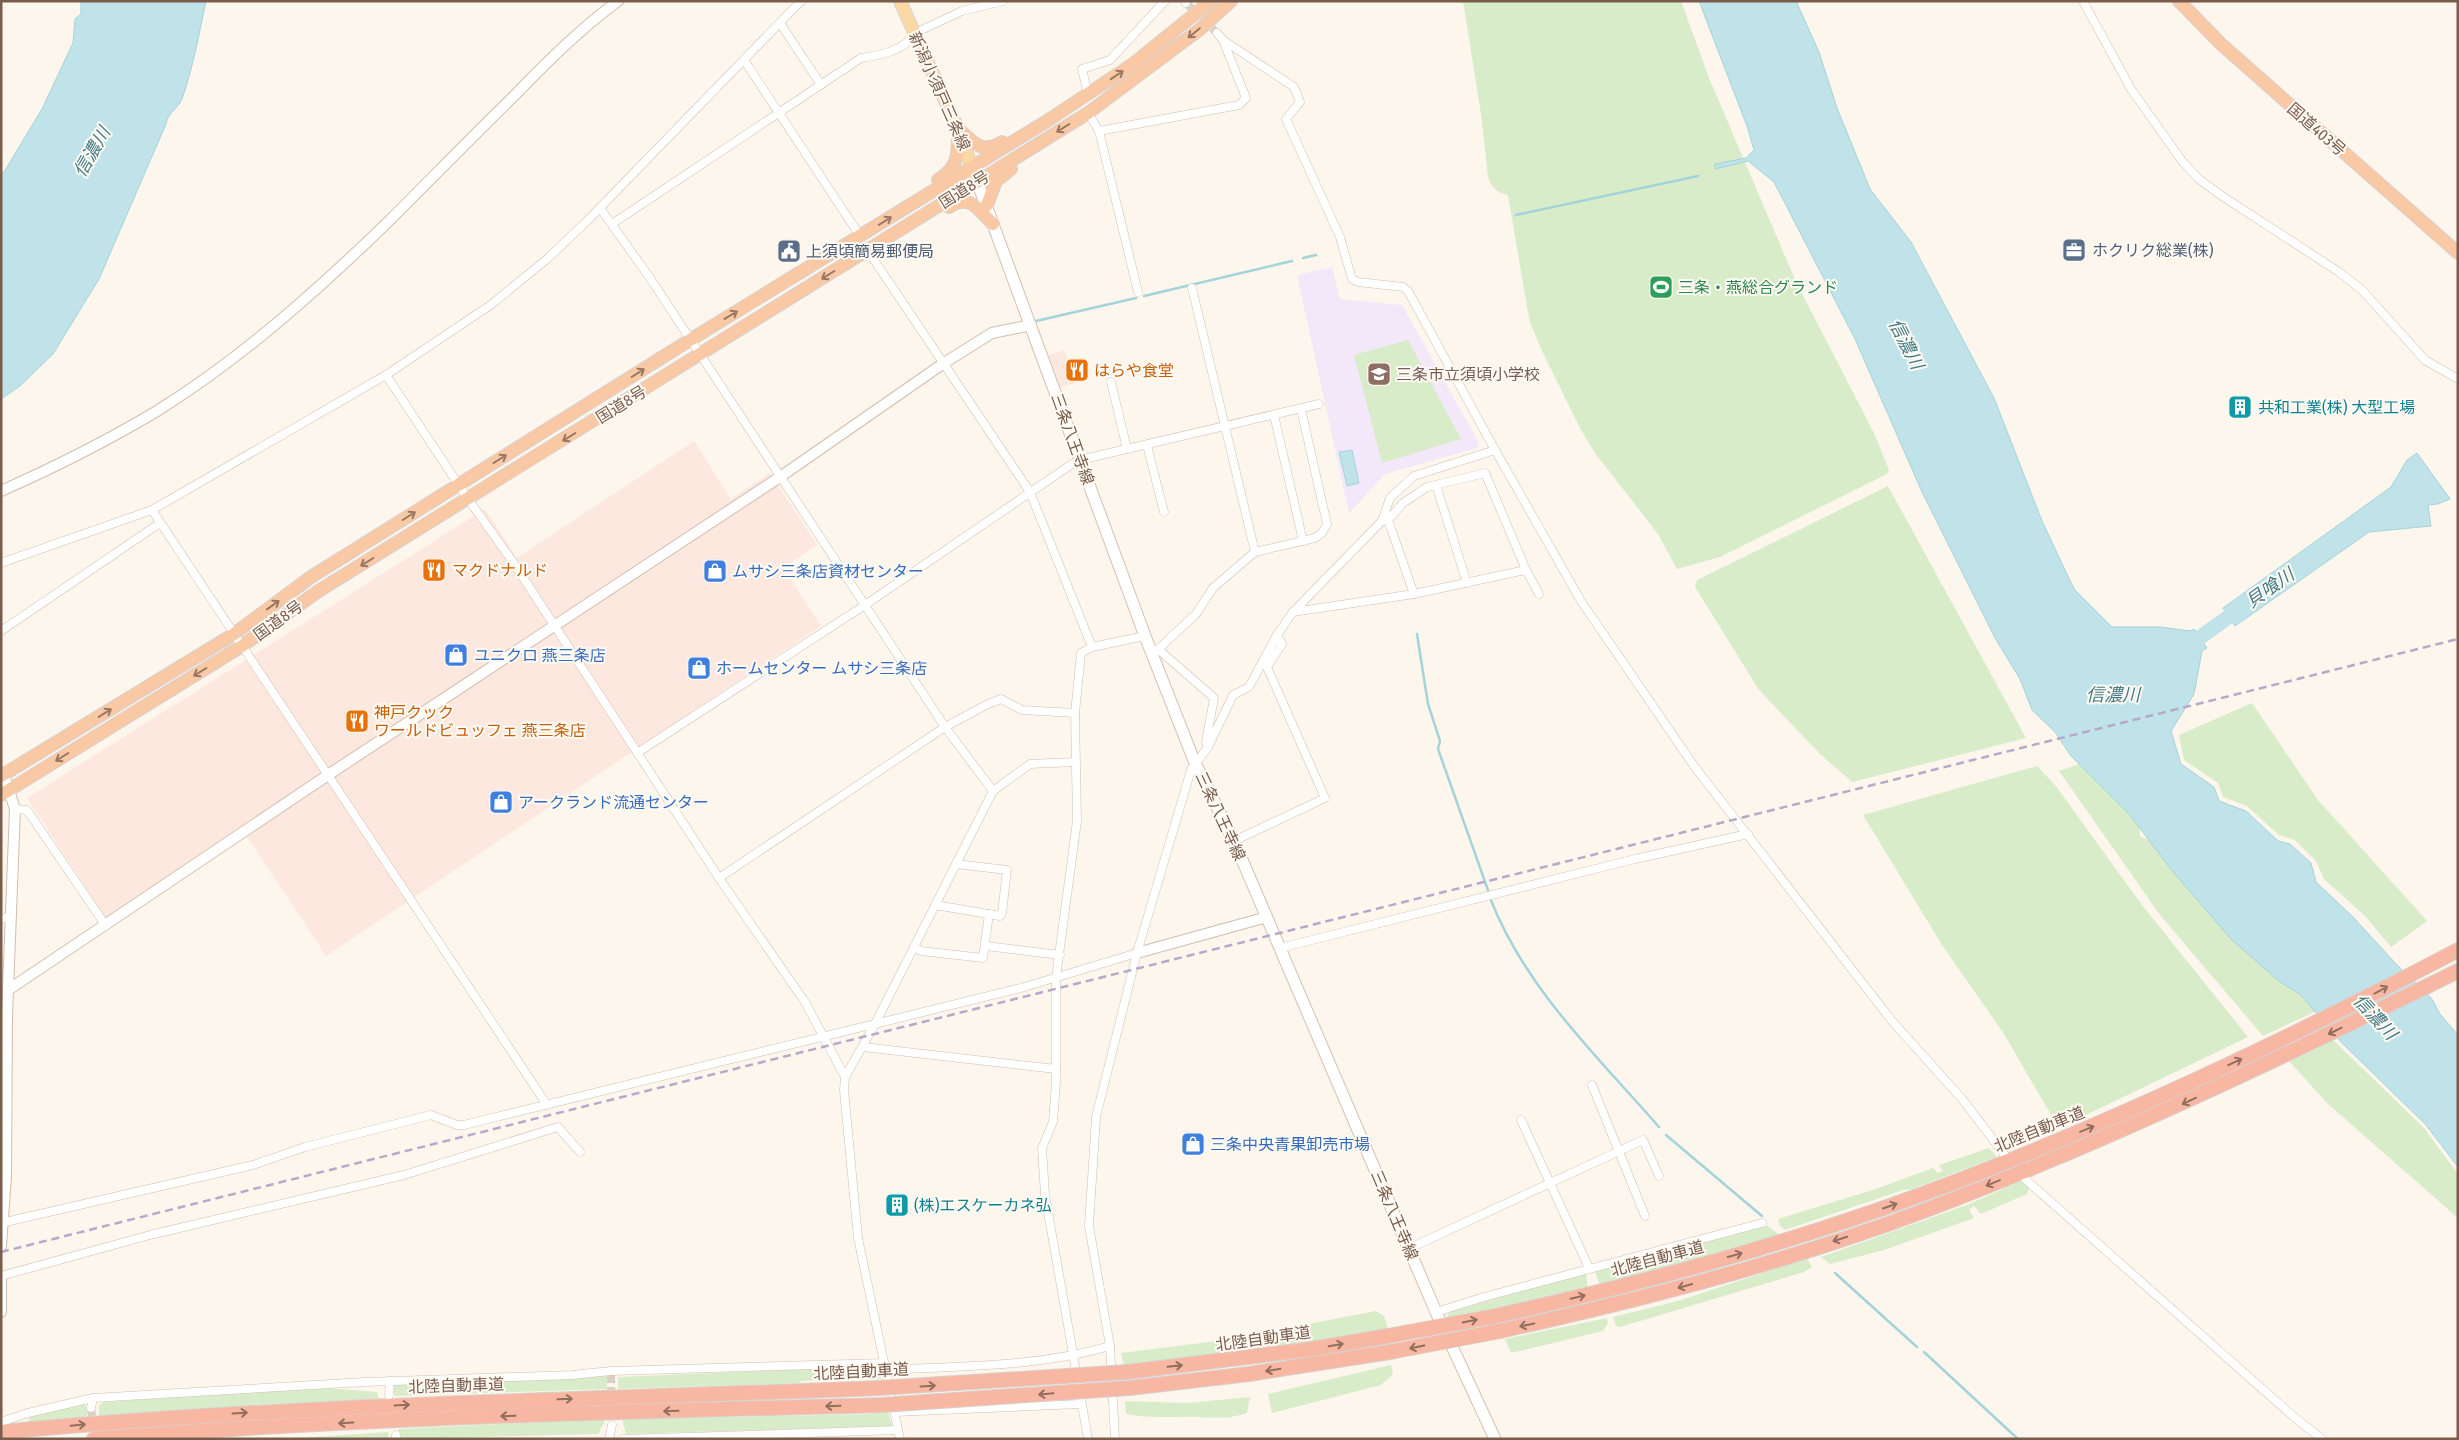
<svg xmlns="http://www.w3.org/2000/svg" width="2459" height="1440" font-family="'Fira Sans Condensed','Noto Sans JP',sans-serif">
<rect width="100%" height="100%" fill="#fdf6ec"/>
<g fill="#fde8e0">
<polygon points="1065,350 1068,361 1082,358 1087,380 1060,387 1048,355"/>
<polygon points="694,441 731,499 770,473 817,545 784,568 821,626 326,956 241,827 106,918 27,798 485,509 517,558"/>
</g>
<polygon fill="#f3e8fa" points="1332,267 1340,299 1402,305 1479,443 1477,448 1385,474 1349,513 1297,275"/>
<g fill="#d8ecc9">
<path d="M1463,1H1681L1709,78L1797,284L1874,433L1889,470L1887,474L1720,557L1677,569L1658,534L1595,453L1581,430L1542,351L1530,322L1527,307L1508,195C1496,192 1492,188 1488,177L1481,114Z"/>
<polygon points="1408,340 1461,439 1382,463 1354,355"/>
<polygon points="1888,486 2026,738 1852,782 1820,754 1759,690 1695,587 1697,580"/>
<polygon points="2252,703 2318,800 2427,921 2391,947 2365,916 2324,879 2316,861 2295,840 2279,835 2247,806 2223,797 2218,783 2184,760 2179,735"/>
<polygon points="2085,762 2139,815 2140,837 2161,842 2321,1009 2263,1036 2160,915 2059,771"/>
<polygon points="2037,766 2055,785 2142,905 2248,1037 2063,1126 2056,1122 2047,1108 2004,1034 1942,945 1863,815"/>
<polygon points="2331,1038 2424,1128 2458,1174 2458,1218 2328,1104 2288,1060"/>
<polygon points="1989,1148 1997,1157 1912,1189 1903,1190 1785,1230 1780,1226 1778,1220 1781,1218 1876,1189 1933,1168 1937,1173 1943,1171 1939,1165"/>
<polygon points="2021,1181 2029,1188 2027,1194 1981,1214 1974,1206 1969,1210 1974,1218 1884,1250 1830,1264 1821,1257 1967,1205"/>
<polygon points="1766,1225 1780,1235 1600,1285 1595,1272 1598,1269"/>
<polygon points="1807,1258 1812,1267 1804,1272 1620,1327 1616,1326 1613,1317 1678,1301"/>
<polygon points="1581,1274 1586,1274 1588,1289 1450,1320 1447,1315 1452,1311"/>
<polygon points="1376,1311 1384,1316 1389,1332 1266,1350 1266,1336 1287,1328"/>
<polygon points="1607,1318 1608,1323 1603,1331 1511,1353 1505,1339"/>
<polygon points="1233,1339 1248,1343 1247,1351 1124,1366 1121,1353"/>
<polygon points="1391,1365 1393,1374 1381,1385 1272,1413 1268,1394"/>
<polygon points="878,1366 881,1379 872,1380 868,1378 802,1381 798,1383 618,1389 618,1377"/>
<polygon points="607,1376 607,1389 395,1396 393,1386 397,1382"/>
<polygon points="327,1388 377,1392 380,1401 267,1404 99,1416 99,1406 103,1402"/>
<path d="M1250,1397L1247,1413C1226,1421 1203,1416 1181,1417C1159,1417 1149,1418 1126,1414L1125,1401L1187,1403Z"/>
<polygon points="83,1403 88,1409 87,1420 27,1423 32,1414"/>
<polygon points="874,1411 888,1412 892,1426 626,1434 622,1419 871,1414"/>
<polygon points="606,1419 598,1434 402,1439 398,1429"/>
<polygon points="388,1432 389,1439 283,1439"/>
</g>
<g fill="#bfe3e8" stroke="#a5d3da">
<path d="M81,1H206C199,34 193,68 182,99C177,110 168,112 166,124L99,279L53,354L20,386L1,399V177L42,109L73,43L75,19L81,14Z"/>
<polygon points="1699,1 1796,1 1819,52 1837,108 1870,189 1911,242 1994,398 2042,521 2074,589 2112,627 2161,627 2190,631 2194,629 2207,648 2202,651 2194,694 2171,731 2181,764 2214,787 2219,801 2246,811 2278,841 2290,844 2311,863 2316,882 2353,917 2398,966 2432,999 2440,1014 2458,1035 2458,1167 2426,1125 2341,1042 2300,994 2280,982 2232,940 2174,873 2129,814 2071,756 2055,732 2032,710 2020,679 1995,638 1922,492 1855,339 1774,182 1748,161 1715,169 1715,164 1746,158 1754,150 1747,126"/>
<polygon points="1352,450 1359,483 1347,486 1339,452"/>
<polygon points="2417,453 2450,499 2438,504 2428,505 2431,526 2369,532 2235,626 2223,608 2391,487 2407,460"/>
</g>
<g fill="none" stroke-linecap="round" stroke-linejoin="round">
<g stroke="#a5d3da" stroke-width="2.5">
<polyline points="1516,215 1698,176"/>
<polyline points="1303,258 1316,255"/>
<polyline points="1144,296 1292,261"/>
<polyline points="1036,321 1136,298"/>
<polyline points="1417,634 1428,704 1440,741 1438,749 1489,893"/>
<path d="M1490,898C1525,988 1597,1056 1659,1127"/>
<polyline points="1666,1135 1762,1216"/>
<polyline points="1835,1273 1917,1347"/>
<polyline points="1924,1352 2018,1439"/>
</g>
<polyline stroke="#bfe3e8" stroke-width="15" points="2184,649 2245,605"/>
<g stroke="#dcd0c4" stroke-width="8" stroke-dasharray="8 4" stroke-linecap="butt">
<polyline points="1186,3 1217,33"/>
<polyline points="611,1375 612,1425"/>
<polyline points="91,1408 95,1439"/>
</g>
<g stroke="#d1beb0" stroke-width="9">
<g id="minor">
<polyline points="1185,1 1186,3"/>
<polyline points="2083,1 2131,89 2182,161 2200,180 2222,196 2339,272 2362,290 2425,360 2458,379"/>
<polyline points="780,23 821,85"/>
<polyline points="1217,33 1223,40 1294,87 1300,102 1286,119 1340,237 1352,279 1358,282 1403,287 1408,291 1495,450 1581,601 1694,766 1892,1021 1963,1100 2004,1154"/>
<polyline points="744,60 860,236"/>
<polyline points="1088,94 1082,69 1110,60 1165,1"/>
<polyline points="1088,113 1099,131 1138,292"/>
<polyline points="1099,131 1239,105 1246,98 1223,40"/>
<polyline points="600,208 650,278 945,727 993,791"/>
<path d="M612,224L861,58C880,55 905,51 915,33L962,11L1003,1"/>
<polyline points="868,251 1030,492 1092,647"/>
<polyline points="386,375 468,499 513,562 719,878 805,1002 845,1077"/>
<polyline points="1111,382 1127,449"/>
<polyline points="1274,415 1303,541"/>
<polyline points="1147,445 1164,512"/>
<polyline points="1436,485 1467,583"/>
<polyline points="152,510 547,1105"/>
<polyline points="1388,520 1414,594"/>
<polyline points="1382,521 1388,520 1403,503 1427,487 1485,473 1526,570 1539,594"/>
<polyline points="1255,552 1315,538 1322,533 1327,524 1301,409"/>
<polyline points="1,563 152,510 386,375 492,304 547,259 588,220 801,1"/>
<polyline points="1293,612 1414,594 1526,570"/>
<polyline points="1,631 160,523"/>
<polyline points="1158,649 1214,698 1206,742 1208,747"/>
<polyline points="1152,655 1196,614 1213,588 1255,552 1192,288"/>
<polyline points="637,753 865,605 1072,464 1088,458 1319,404"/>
<polyline points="15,809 27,810 106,926"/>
<polyline points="1234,841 1325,798 1267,667 1282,644 1277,635"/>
<polyline points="719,878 945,727 988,704 1001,699 1022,710 1075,713"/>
<polyline points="935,905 1000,916 1002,913 1007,870 956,864"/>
<polyline points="1,919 10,917"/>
<polyline points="986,946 1060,955"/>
<polyline points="914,947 921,951 983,958 989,914"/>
<polyline points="1280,948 1635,859 1748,834"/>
<polyline points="863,1047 1056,1069"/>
<polyline points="1592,1085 1645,1216"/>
<polyline points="1521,1120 1589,1268"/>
<polyline points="2025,1179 2294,1417 2322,1439"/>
<polyline points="1,1223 253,1165 305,1147 431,1115 457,1125 464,1125 1021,988 1137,953"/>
<polyline points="1410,1248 1643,1140 1659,1176"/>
<polyline points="1,1276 150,1235 404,1175 558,1127 580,1152"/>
<polyline points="1436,1312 1484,1297 1762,1223"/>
<path d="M886,1370C961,1366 1039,1367 1110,1346"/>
<polyline points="389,1395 390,1381"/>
<polyline points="91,1408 93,1398"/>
<polyline points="895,1412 1080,1404"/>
<polyline points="1,1422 28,1413 93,1398 365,1382 572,1375 611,1371 885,1363"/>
<polyline points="396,1435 396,1439"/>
<polyline points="609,1439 612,1425"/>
<polyline points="623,1439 898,1430"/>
<polyline points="900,1439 858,1238 844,1090 845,1077 875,1024 993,791 1030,764 1075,762"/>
<polyline points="1088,1439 1045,1195 1042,1148 1053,1122 1056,1082 1056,977 1077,821 1075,713 1081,653 1092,647 1145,636"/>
<polyline points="1115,1439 1110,1346 1089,1226 1096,1117 1137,953 1191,770 1208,747 1233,695 1249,687 1277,635 1293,612 1382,521 1390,498 1414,476 1495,450"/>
</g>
</g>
<g stroke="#d1beb0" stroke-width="12">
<g id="tertiary">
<path d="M1,491C55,467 107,441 157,411C242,358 319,289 391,219C432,178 473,136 515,95C547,62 580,29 618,1"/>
<polyline points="1137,953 1267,917"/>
<polyline points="8,990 328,775 780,477 944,363 992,333 1031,325"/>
<polyline points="1,1246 6,1176 7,1015 15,809 4,775"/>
<polyline points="1,1278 1,1312"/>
</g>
</g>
<g stroke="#d6c0b0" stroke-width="13">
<polyline id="secondary" points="977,181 1145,636 1195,763 1234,841 1436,1312 1495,1439"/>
</g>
<g stroke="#dad1cd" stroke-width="14">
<polyline id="primary" points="900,1 958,129 977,181"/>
</g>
<g stroke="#dad1cd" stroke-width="14">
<g id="trunk">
<polyline points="2179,1 2221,44 2458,253"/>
<path d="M958,129C974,142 981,155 1002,142"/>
<path d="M938,180C960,166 958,153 958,129"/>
<polyline points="987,205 996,181 1011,169"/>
<path d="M949,207C971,193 978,210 993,224"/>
<polyline points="1,776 234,634 311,577 690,340 1047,121 1133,64 1211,1"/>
<polyline points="1,795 242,646 317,592 1088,113 1199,30 1231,1"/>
</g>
</g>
<g stroke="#dad1cd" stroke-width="16">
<g id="motorway">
<path d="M1496,1316C1640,1284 1782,1246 1920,1195C2105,1127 2283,1042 2458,950"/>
<path d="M1500,1331C1644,1299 1788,1262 1926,1210C2108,1141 2283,1057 2458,971"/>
<polyline points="1127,1372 1312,1349 1388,1336"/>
<polyline points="1129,1388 1249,1374 1390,1352"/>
<path d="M1,1432C293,1404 586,1400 879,1388"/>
<path d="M94,1439C356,1417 619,1412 882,1405"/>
</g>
</g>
<use href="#minor" stroke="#fff" stroke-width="8"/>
<use href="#tertiary" stroke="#fff" stroke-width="10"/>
<use href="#secondary" stroke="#fff" stroke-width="11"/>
<use href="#primary" stroke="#fbd9a5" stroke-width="12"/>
<use href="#trunk" stroke="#f9c8a4" stroke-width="12"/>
<use href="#motorway" stroke="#f7b7a3" stroke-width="14"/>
<polyline stroke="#b9a8c9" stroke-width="2.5" stroke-dasharray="8 5" stroke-linecap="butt" points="1,1252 2458,639"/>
<g stroke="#dad1cd" stroke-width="16" stroke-linecap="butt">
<g id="motorway-bridge">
<polyline points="1388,1336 1496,1316"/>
<polyline points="1390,1352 1500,1331"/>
<polyline points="879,1388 1127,1372"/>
<polyline points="882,1405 1129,1388"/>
</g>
</g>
<use href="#motorway-bridge" stroke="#f7b7a3" stroke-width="14"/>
</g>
<defs><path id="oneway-shaft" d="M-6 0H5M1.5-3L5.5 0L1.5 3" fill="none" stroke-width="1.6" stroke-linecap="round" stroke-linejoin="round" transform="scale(1.25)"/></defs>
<g stroke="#9a7763">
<use href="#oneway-shaft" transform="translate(1194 33) rotate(141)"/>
<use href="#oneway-shaft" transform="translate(1117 75) rotate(-34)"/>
<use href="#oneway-shaft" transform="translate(1063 128) rotate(148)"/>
<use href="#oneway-shaft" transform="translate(885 221) rotate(-32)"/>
<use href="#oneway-shaft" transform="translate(828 275) rotate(148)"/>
<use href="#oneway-shaft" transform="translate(731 315) rotate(-31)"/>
<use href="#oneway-shaft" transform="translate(638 373) rotate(-32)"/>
<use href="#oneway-shaft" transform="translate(569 437) rotate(148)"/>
<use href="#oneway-shaft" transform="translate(500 459) rotate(-32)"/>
<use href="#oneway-shaft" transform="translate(409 516) rotate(-32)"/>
<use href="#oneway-shaft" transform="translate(367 562) rotate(148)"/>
<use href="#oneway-shaft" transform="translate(273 605) rotate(-36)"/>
<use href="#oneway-shaft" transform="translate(200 672) rotate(148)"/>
<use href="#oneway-shaft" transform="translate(105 713) rotate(-32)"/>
<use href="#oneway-shaft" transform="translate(62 757) rotate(148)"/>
</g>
<g stroke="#936e5e">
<use href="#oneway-shaft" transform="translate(2381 990) rotate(-28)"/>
<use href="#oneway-shaft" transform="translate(2335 1031) rotate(154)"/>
<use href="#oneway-shaft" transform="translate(2235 1062) rotate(-25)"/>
<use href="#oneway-shaft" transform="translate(2189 1101) rotate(155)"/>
<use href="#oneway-shaft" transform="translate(2087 1129) rotate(-22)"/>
<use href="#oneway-shaft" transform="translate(1993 1183) rotate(158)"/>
<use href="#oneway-shaft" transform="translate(1890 1206) rotate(-19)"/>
<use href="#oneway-shaft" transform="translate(1840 1239) rotate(162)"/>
<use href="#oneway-shaft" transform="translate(1735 1255) rotate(-15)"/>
<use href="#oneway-shaft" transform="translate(1685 1286) rotate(164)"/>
<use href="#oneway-shaft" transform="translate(1578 1297) rotate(-14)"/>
<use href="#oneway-shaft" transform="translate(1470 1321) rotate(-11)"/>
<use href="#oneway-shaft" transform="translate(1527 1325) rotate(168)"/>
<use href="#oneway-shaft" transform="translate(1336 1345) rotate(-10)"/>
<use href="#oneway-shaft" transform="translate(1417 1347) rotate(169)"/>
<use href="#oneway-shaft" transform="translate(1175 1366) rotate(-6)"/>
<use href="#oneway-shaft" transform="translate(1273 1370) rotate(171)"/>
<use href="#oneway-shaft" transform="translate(928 1386) rotate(-3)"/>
<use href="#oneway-shaft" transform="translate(1046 1394) rotate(175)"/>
<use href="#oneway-shaft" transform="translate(565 1399) rotate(-2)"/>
<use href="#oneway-shaft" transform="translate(402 1405) rotate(-3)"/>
<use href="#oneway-shaft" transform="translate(833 1406) rotate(178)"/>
<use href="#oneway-shaft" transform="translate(671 1411) rotate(178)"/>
<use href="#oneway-shaft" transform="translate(240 1413) rotate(-3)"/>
<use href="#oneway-shaft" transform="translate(508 1416) rotate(178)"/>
<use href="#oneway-shaft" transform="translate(346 1423) rotate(177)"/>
<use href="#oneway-shaft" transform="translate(78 1425) rotate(-5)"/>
</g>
<defs>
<g id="office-square" transform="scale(1.25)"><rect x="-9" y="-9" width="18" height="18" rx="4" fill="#5c6f8a" stroke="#fffaf3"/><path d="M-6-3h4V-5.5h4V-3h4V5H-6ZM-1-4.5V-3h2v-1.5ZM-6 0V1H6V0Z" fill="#fff"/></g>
<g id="civic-square" transform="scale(1.25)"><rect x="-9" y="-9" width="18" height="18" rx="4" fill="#5c6f8a" stroke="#fffaf3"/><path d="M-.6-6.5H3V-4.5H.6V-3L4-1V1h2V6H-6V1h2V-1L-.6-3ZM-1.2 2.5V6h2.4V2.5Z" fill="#fff"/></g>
<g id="stadium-square" transform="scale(1.25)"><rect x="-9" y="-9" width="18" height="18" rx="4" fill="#2e9e5b" stroke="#fffaf3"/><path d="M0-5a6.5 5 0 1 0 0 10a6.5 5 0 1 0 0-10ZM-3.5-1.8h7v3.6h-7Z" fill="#fff"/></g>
<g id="restaurant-square" transform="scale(1.25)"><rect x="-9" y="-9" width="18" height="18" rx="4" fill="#e8710a" stroke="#fffaf3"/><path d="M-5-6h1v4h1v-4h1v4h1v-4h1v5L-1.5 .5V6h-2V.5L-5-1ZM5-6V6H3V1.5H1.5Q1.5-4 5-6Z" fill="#fff"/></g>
<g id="school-square" transform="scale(1.25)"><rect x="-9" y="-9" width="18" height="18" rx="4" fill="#8d6e63" stroke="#fffaf3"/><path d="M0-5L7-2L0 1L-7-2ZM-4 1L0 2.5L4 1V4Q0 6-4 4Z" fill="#fff"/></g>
<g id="building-square" transform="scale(1.25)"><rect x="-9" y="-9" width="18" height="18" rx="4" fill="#0f9aa8" stroke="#fffaf3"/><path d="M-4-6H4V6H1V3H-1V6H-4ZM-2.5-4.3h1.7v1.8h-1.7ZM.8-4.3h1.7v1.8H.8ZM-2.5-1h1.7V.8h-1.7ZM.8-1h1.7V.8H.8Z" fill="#fff"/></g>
<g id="shop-square" transform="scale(1.25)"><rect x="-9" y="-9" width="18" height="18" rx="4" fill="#3f7fe0" stroke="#fffaf3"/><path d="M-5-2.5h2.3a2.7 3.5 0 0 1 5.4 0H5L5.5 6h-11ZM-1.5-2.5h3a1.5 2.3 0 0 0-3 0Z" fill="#fff"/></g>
</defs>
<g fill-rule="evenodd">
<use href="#office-square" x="2074" y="250"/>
<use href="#civic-square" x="789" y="251"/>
<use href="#stadium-square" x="1661" y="287"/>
<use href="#restaurant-square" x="1077" y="370"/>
<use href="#school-square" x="1379" y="374"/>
<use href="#building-square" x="2240" y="407"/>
<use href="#restaurant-square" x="434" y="570"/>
<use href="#shop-square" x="715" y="571"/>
<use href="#shop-square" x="456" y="655"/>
<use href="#shop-square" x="699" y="668"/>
<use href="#restaurant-square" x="357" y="721"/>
<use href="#shop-square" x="501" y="802"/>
<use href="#shop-square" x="1193" y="1144"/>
<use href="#building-square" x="897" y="1205"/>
</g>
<g text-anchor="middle" stroke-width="4" stroke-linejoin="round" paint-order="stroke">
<g font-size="16" fill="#7a5c4d" stroke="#fffaf3">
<text transform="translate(940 91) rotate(66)" y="6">新潟小須戸三条線</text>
<text transform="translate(2317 129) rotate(41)" y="6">国道403号</text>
<text transform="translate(964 189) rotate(-32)" y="6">国道8号</text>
<text transform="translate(621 404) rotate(-32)" y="6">国道8号</text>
<text transform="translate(1073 439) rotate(70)" y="6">三条八王寺線</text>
<text transform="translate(278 620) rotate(-36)" y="6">国道8号</text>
<text transform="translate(1221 816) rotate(65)" y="6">三条八王寺線</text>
<text transform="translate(2039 1129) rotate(-22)" y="6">北陸自動車道</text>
<text transform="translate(1395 1215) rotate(67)" y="6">三条八王寺線</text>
<text transform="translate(1657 1258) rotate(-15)" y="6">北陸自動車道</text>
<text transform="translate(1263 1338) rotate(-8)" y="6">北陸自動車道</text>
<text transform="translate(861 1371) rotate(-3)" y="6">北陸自動車道</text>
<text transform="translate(456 1385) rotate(-2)" y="6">北陸自動車道</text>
</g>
<g font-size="16" fill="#4e5e75" stroke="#fffaf3" text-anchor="start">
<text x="2092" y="256">ホクリク総業(株)</text>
<text x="806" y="257">上須頃簡易郵便局</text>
</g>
<g font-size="16" fill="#27864d" stroke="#fffaf3" text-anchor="start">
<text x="1678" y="293">三条・燕総合グランド</text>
</g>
<g font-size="16" fill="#c56008" stroke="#fffaf3" text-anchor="start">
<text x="1094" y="376">はらや食堂</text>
<text x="452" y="576">マクドナルド</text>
<text x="374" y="718">神戸クック<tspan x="374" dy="18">ワールドビュッフェ 燕三条店</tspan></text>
</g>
<g font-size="16" fill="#785e54" stroke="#fffaf3" text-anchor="start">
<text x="1396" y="380">三条市立須頃小学校</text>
</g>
<g font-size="16" fill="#0d838f" stroke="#fffaf3" text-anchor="start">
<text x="2258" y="413">共和工業(株) 大型工場</text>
<text x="914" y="1211">(株)エスケーカネ弘</text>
</g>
<g font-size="16" fill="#366cbe" stroke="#fffaf3" text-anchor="start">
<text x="732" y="577">ムサシ三条店資材センター</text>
<text x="474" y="661">ユニクロ 燕三条店</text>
<text x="716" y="674">ホームセンター ムサシ三条店</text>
<text x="518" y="808">アークランド流通センター</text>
<text x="1210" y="1150">三条中央青果卸売市場</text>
</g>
<g font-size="18" font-style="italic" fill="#437c86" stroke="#fffaf3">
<text transform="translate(92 152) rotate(-60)" y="6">信濃川</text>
<text transform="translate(1906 344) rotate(63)" y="6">信濃川</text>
<text transform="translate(2270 588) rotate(-35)" y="6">貝喰川</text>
<text x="2113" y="701">信濃川</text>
<text transform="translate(2375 1017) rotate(47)" y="6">信濃川</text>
</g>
</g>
<rect width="2459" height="1440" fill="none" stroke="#7a5c4d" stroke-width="5"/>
</svg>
